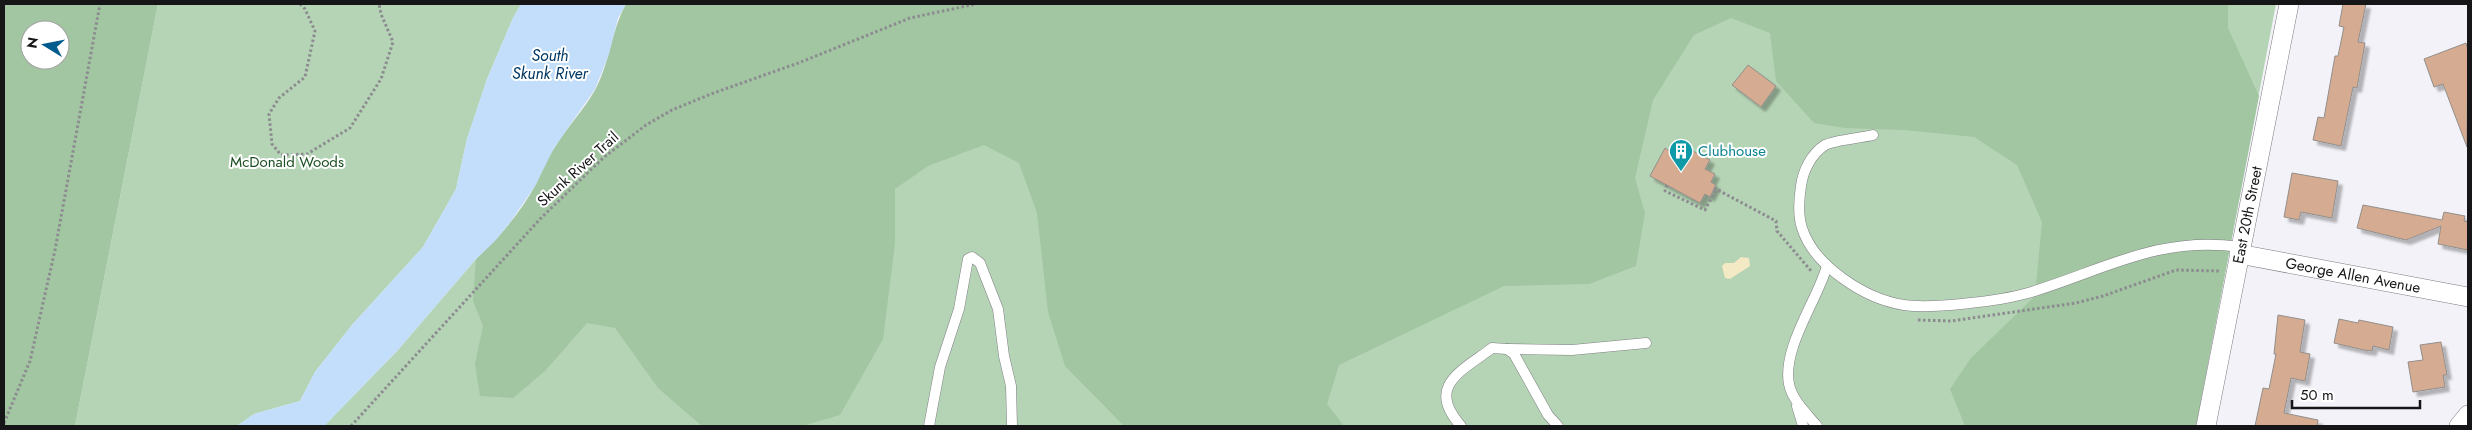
<svg xmlns="http://www.w3.org/2000/svg" width="2472" height="430" font-family="Jost,sans-serif">
<defs>
<filter id="shadow"><feDropShadow dx="4.5" dy="4.5" stdDeviation="1" flood-color="#0004"/></filter>
</defs>
<rect width="100%" height="100%" fill="#f2f2f8"/>
<g fill="#b5d4b5">
<polygon points="158,4 521,4 513,18 487,79 467,139 456,189 423,247 352,325 315,372 300,401 254,414 237,426 75,426"/>
<polygon points="1116,4 2276,4 2196,426 324,426 397,351 476,259 495,241"/>
</g>
<g fill="#a2c5a2" fill-rule="evenodd">
<path d="M4,4H158L75,426H4ZM30,30H60V60H30Z"/>
<path d="M626,4H2228V28L2259,96L2196,426H1965L1950,389L1971,358L2035,296L2042,222L2017,165L1974,137L1904,130L1845,128L1814,123L1776,81L1770,33L1731,18L1694,35L1653,100L1635,178L1645,213L1636,266L1589,284L1504,286L1339,365L1327,404L1344,426H1124L1065,366L1048,312L1037,213L1019,163L984,145L928,166L895,189V243L883,339L840,415L802,426H702L658,388L615,328L587,323L545,371L513,398L480,396L475,364L483,326L473,301L476,259C499,238 521,212 536,184C542,172 547,158 555,147C567,127 584,110 595,90C610,63 611,31 626,4Z"/>
</g>
<polygon fill="#f3e9c4" points="1741,257 1749,258 1750,266 1730,279 1725,278 1722,266 1725,263 1734,263"/>
<polygon fill="#c2defb" points="521,4 626,4 618,18 609,54 595,89 554,148 535,186 511,221 495,241 476,259 397,351 324,426 237,426 254,414 300,401 315,372 352,325 423,247 456,189 467,139 487,79 513,18"/>
<g fill="#d5ac91" stroke="#938e8b" filter="url(#shadow)">
<polygon points="2343,4 2366,4 2358,42 2365,43 2357,88 2353,87 2341,146 2313,140 2318,117 2324,118 2335,56 2338,56 2344,27 2339,26"/>
<polygon points="2466,43 2468,50 2467,147 2443,84 2434,87 2424,59"/>
<polygon points="1748,65 1776,86 1761,107 1732,85"/>
<polygon points="1676,142 1710,160 1705,169 1715,174 1711,182 1716,185 1710,197 1705,194 1700,203 1650,176 1665,148 1671,152"/>
<polygon points="2292,173 2338,181 2332,218 2301,212 2299,220 2284,217"/>
<polygon points="2363,205 2442,220 2444,212 2465,216 2464,221 2468,222 2468,250 2438,244 2441,226 2406,240 2357,228"/>
<polygon points="2278,315 2305,320 2300,352 2310,354 2305,381 2291,378 2284,413 2318,420 2317,426 2255,426 2263,388 2269,389 2276,354 2274,354"/>
<polygon points="2339,319 2358,323 2359,320 2393,327 2389,350 2373,346 2372,351 2364,350 2334,343"/>
<polygon points="2441,342 2447,375 2443,375 2445,387 2413,392 2408,362 2423,360 2420,345"/>
</g>
<g fill="none" stroke-linecap="round" stroke-linejoin="round">
<g stroke="#7e7e83" stroke-width="11">
<g id="lane">
<path d="M1873,135C1861,138 1835,140 1825,145C1811,154 1803,171 1801,186C1799,199 1798,216 1802,228C1814,266 1865,299 1904,305C1932,309 2000,301 2028,293C2102,271 2158,235 2240,247"/>
<polyline points="1507,349 1572,350 1646,343"/>
<polyline points="1797,406 1803,426"/>
<polyline points="929,426 940,367 959,309 968,259 972,257 980,263 998,309 1004,356 1011,386 1012,426"/>
<path d="M1461,426C1425,386 1462,371 1492,348L1507,349L1514,354L1548,415L1558,426"/>
<path d="M1817,426C1807,414 1792,400 1789,384C1782,348 1817,301 1827,266"/>
</g>
</g>
<g stroke="#7e7e83" stroke-width="20">
<g id="street">
<path id="s1" d="M2239,254L2468,297"/>
<path id="s2" d="M2206,426L2289,4"/>
<polyline points="2459,426 2468,415"/>
</g>
</g>
<g stroke="#8c8c90" stroke-width="3" stroke-dasharray="2.5 2.5" stroke-linecap="butt">
<polyline points="300,4 305,9 315,31 305,77 279,98 269,114 272,144 281,155 307,154 350,128 381,79 393,42 381,14 379,4"/>
<polyline points="1667,185 1665,191 1705,210 1716,190"/>
<polyline points="1714,188 1776,221 1777,231 1812,272"/>
<polyline points="1918,320 1951,321 2076,303 2103,296 2176,270 2220,271"/>
<polyline points="4,423 30,361 55,250 100,4"/>
<polyline points="351,426 541,218 603,158 646,125 672,110 711,94 801,62 910,18 976,4"/>
</g>
<use href="#lane" stroke="#fff" stroke-width="10"/>
<use href="#street" stroke="#fff" stroke-width="19"/>
</g>
<defs>
<g id="building-pin" transform="scale(1.25)"><path d="M0 17L-7.5 6A9.5 9.5 0 1 1 7.5 6Z" fill="#0f9aa8" stroke="#fff"/><path d="M-4-6H4V6H1V3H-1V6H-4ZM-2.5-4.3h1.7v1.8h-1.7ZM.8-4.3h1.7v1.8H.8ZM-2.5-1h1.7V.8h-1.7ZM.8-1h1.7V.8H.8Z" fill="#fff"/></g>
</defs>
<g fill-rule="evenodd">
<use href="#building-pin" x="1681" y="151"/>
</g>
<g text-anchor="middle" stroke-width="4" stroke-linejoin="round" paint-order="stroke">
<g font-size="15" fill="#0d838f" stroke="#fff" text-anchor="start">
<text x="1698" y="156">Clubhouse</text>
</g>
<g font-size="15" fill="#1c4e21" stroke="#fff">
<text x="287" y="167">McDonald Woods</text>
</g>
<g font-size="15" fill="#161618" stroke="#fff">
<text transform="translate(578 169) rotate(-42)" y="5">Skunk River Trail</text>
<text dy="5" stroke="none"><textPath href="#s2" startOffset="215">East 20th Street</textPath></text>
<text dy="5" stroke="none"><textPath href="#s1" startOffset="116">George Allen Avenue</textPath></text>
</g>
<g font-size="16" font-style="italic" fill="#003762" stroke="#fff">
<text x="550" y="61">South<tspan x="550" dy="18">Skunk River</tspan></text>
</g>
</g>
<rect width="2472" height="430" fill="none" stroke="#161618" stroke-width="10"/>
<g transform="translate(45 45) rotate(280)"><circle r="24" fill="#ffffff" stroke="#a2a2a3"/>
<path d="M0-4L9 19L0 12L-9 19Z" fill="#025c8d"/>
<text y="-8" font-size="14" font-weight="bold" text-anchor="middle" fill="#161618">N</text>
</g>
<path d="M2292 400v8h128v-8" fill="none" stroke="#161618" stroke-width="2.5"/>
<text x="2300" y="400" font-size="15" fill="#161618" stroke="#ffffff" stroke-width="4" paint-order="stroke">50 m</text>
</svg>
